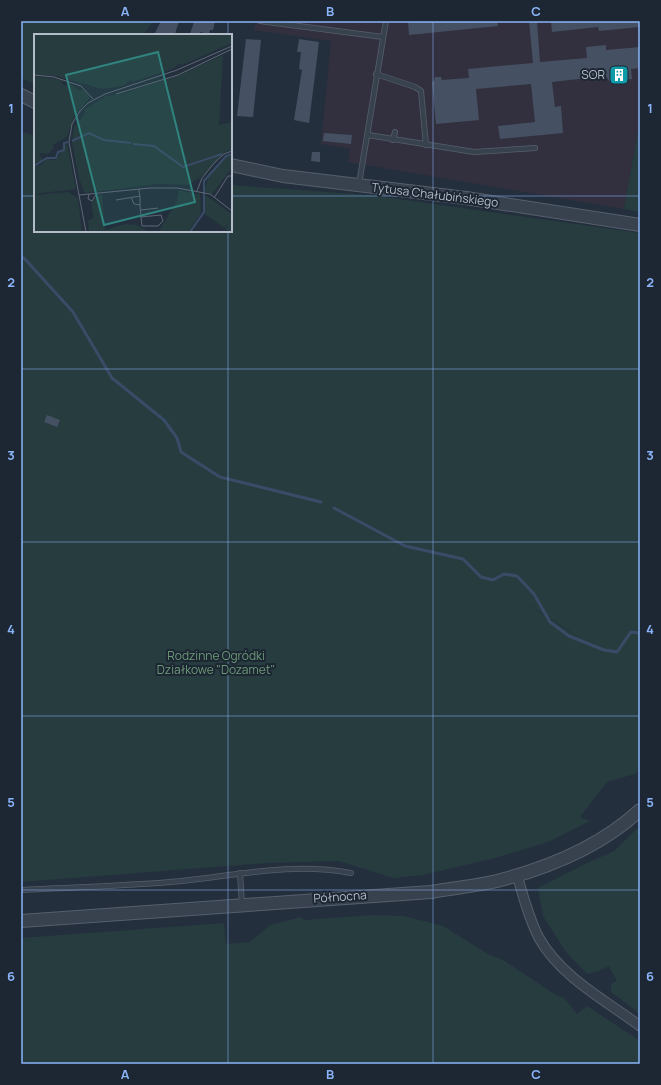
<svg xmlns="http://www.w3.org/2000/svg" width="661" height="1085" font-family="Manrope,sans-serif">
<rect width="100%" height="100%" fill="#242f3e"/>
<polygon fill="#32303f" points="255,21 640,21 640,119 624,209 348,162 350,149 321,144 331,41 254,30"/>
<g fill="#263c3f" fill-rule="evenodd">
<polygon points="21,21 153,21 145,33 139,35 35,35 35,84 21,78"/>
<polygon points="640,119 640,212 624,209"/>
<path d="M21,132L35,135V231H231V185L370,195L640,233V770L635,774L607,782L580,817L590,821L548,842L495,858L423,875L393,878L339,861L266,863L21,882ZM510,594L562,626L586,642Z"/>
<polygon points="640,826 640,1014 611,992 611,984 617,981 609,966 599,971 587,974 566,952 543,916 538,888 583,865 614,851"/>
<polygon points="373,915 404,916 443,926 488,954 503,960 556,995 564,998 577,1014 587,1006 640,1041 640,1064 21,1064 21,938 224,923 226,944 250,942 270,925 301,917 304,920"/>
</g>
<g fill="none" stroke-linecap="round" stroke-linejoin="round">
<g stroke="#394c67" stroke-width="3">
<polyline points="21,258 24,258 73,312 112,378 164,420 177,438 181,452 220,477 321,502"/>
<polyline points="334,508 405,546 463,559 481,577 493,580 504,574 517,576 534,594 550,622 569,636 604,650 617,652 631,632 640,633"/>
</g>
</g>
<g fill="#455162">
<polygon points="161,21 179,21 175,34 170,33 169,35 154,35"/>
<polygon points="215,21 213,30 210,30 209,34 200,32 199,35 190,34 194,22"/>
<polygon points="408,21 497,21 498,26 409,35"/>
<polygon points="529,21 537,21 540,62 587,58 586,47 606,45 606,50 640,47 640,68 631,69 632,79 609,81 606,76 552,82 555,107 561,106 563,133 500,139 498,126 535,122 531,84 476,89 479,120 436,124 432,82 434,81 435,77 441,77 442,80 469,78 468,69 533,63"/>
<polygon points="551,21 640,21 640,27 599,31 598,27 552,32"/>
<polygon points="246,39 261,40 253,117 237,116"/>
<polygon points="299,39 319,42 309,123 294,120 302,70 299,69 301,52 297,52"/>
<polygon points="324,133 352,135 351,144 323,141"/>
<polygon points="312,152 320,152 320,162 311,161"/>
<polygon points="47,415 60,420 57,427 44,422"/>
</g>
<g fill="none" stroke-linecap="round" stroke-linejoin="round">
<g stroke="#565f6c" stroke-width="6">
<g id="service">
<polyline points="260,21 383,37"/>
<polyline points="376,74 415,87 421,91 426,145"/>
<polyline points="368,135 474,152 535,148"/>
<polyline points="393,140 395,132"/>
<polyline points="359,184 386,21"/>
<polyline points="240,873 242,905"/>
<path d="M21,890C75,887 129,886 182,881C239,875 293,862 351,873"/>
</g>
</g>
<g stroke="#565f6c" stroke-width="11">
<path id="minor" d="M517,875C523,896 529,919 539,938C561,977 605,1000 640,1026"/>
</g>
<g stroke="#565f6c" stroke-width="14">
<g id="tertiary">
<polyline points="21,95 35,102"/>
<polyline points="231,165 283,176 466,198 640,225"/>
<path d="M21,921L431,892C453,888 475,886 497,881C548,868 600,847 640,810"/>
</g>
</g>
<use href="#service" stroke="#38414e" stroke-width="4.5"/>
<use href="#minor" stroke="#38414e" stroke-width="9"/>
<use href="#tertiary" stroke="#38414e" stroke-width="12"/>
</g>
<path fill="none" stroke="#8ab4f8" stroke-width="1" stroke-opacity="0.55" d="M228,21V35M433,21V1064M21,196H35M231,196H640M228,231V1064M21,369H640M21,542H640M21,716H640M21,890H640"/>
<defs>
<g id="building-square" transform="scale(1)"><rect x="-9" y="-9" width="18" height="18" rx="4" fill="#0f9aa8" stroke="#1d2633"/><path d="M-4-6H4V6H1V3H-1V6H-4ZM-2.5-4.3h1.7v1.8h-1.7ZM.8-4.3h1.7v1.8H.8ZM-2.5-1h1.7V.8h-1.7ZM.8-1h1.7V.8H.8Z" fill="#fff"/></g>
</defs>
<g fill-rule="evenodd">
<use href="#building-square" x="619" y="75"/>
</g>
<g text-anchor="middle" stroke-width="4" stroke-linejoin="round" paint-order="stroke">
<g font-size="12" fill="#b4bcc9" stroke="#1d2633" text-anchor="end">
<text x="605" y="79">SOR</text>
</g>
<g font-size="12" fill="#b4bcc9" stroke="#1d2633">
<text transform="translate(435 195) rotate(7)" y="4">Tytusa Chałubińskiego</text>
<text transform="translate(340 897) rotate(-4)" y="4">Północna</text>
</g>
<g font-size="12" fill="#6b9a76" stroke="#1d2633">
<text x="216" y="660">Rodzinne Ogródki<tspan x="216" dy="14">Działkowe "Dozamet"</tspan></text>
</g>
</g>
<g transform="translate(34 34)">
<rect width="198" height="198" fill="#242f3e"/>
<path d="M0,0H198V9L148,31L144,30L141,34L98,48L97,46L88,52L68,55L23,42L0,41ZM189,21L185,91L198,88V116L191,118L171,140L154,151L124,150L51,159L45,145L38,108L40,93L50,81L51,75L72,62L94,58L145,41ZM0,42L28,46V50L33,52L34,48L44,56H50L56,64L41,81L33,103L20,110L19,115L14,120L5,119L9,127L0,131ZM33,109L42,155L0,160V133L9,130L12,125L22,126ZM198,121V134L178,160L170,157L174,144L192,122ZM145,156L166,160L167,179L154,198H117L125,197L143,167ZM34,158L44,164L48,198H0V161ZM65,161H68L71,196L94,189L96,191L101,190L115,198H55L54,186L60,184L57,168ZM171,161L198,180V198L191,195L196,188L190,194L171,180Z" fill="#263c3f"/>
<path fill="none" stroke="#394c67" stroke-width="2" d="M38,107L55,99L70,106L97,109M99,110L120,112L149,133L188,120M0,132L13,124H22L24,118L30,116V109L34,108M156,198L170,178V147L192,122L198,120"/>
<path fill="none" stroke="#5e6776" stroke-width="1" d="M0,41L20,43L47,52L59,65M82,60L144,41L198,15M105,155V158L106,162V171L107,183L108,192H124L129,187L127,181L107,183M163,157L168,144L181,128L190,120L198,117M55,160L54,165L58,167L63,159M45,161L116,154H143L176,160L198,177M97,163L100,170L106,171M180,164L194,142H198M82,166L106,162M107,176L124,174M52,198L35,108L38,90L46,77L54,69L71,60L143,36L198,12"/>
<path fill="#308480" fill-opacity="0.15" stroke="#308480" stroke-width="2" d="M124,18L161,168L70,191L32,41Z"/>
<rect width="198" height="198" fill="none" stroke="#b4bcc9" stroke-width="2"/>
</g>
<rect width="661" height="1085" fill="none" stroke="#1d2633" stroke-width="44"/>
<rect x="22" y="22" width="617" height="1041" fill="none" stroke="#8ab4f8" stroke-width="1.5"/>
<g font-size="13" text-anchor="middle" font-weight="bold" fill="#8ab4f8">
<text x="125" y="16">A</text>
<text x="330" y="16">B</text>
<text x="536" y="16">C</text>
<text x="11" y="113">1</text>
<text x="650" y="113">1</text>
<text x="11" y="287">2</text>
<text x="650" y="287">2</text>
<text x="11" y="460">3</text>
<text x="650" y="460">3</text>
<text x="11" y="634">4</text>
<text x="650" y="634">4</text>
<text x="11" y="807">5</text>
<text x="650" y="807">5</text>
<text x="11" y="981">6</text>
<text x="650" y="981">6</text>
<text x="125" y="1079">A</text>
<text x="330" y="1079">B</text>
<text x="536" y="1079">C</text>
</g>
</svg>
